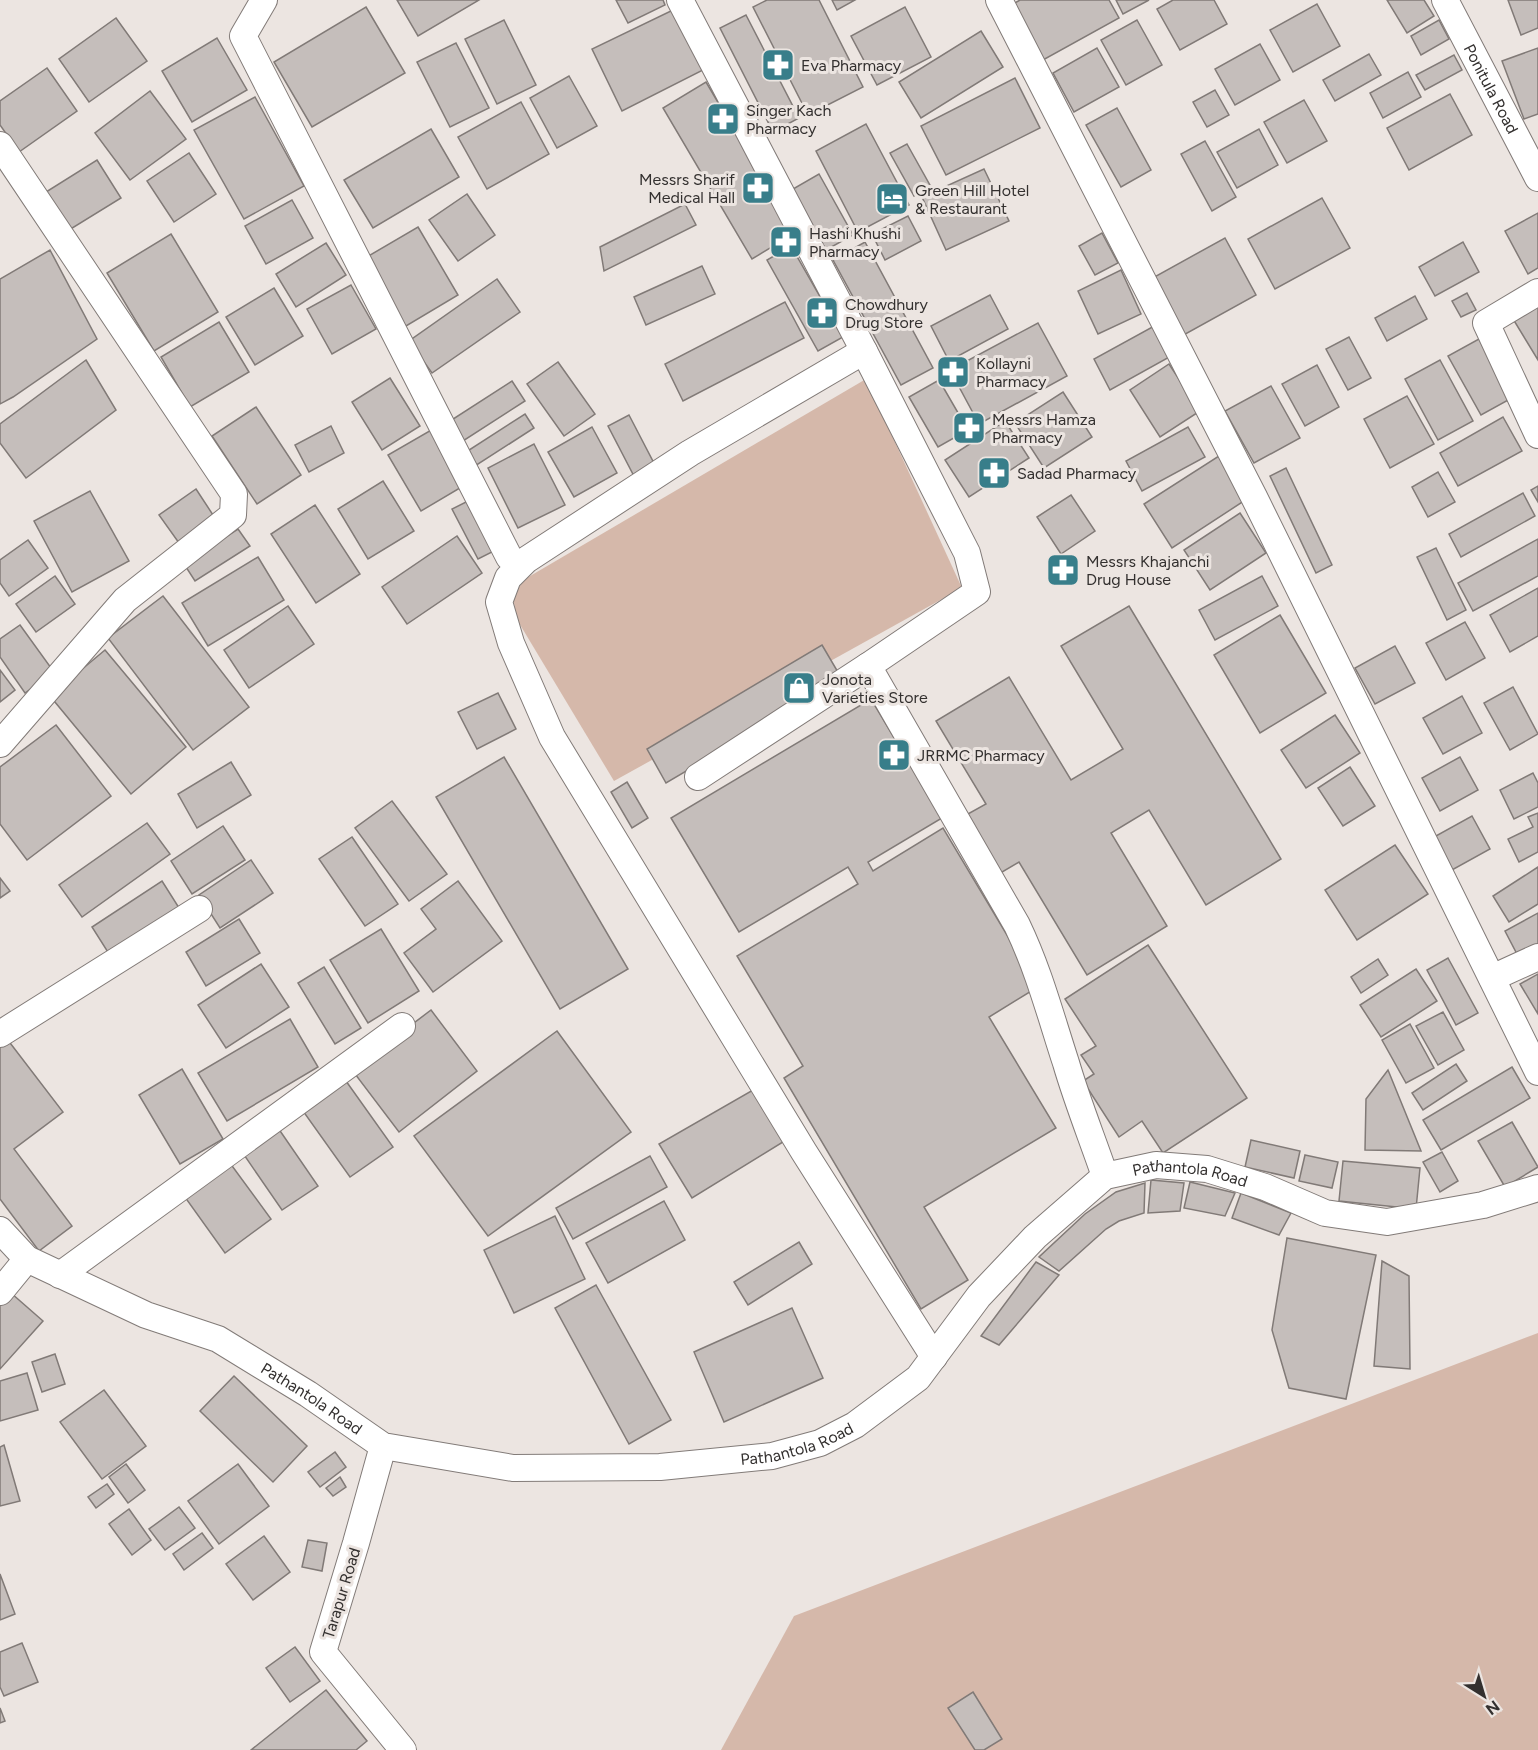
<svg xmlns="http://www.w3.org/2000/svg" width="1538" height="1750" font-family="Figtree,sans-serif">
<rect width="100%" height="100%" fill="#ece5e1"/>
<g fill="#d5b8aa">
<polygon points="866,379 962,588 614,781 516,618 513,595 525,579"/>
<polygon points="1538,1333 1538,1750 721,1750 794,1616"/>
</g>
<g fill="#c5bebb" stroke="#817a77" stroke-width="1.5">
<polygon points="397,0 479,0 418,36"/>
<polygon points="616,0 663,0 665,5 628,23"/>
<polygon points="767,0 819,0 863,87 808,115 753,7"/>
<polygon points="832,0 855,0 837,10"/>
<polygon points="1020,0 1109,0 1119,18 1043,60 1013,4"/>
<polygon points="1116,0 1149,0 1123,14"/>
<polygon points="1173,0 1214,0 1227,24 1180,50 1157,9"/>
<polygon points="1387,0 1424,0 1434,16 1407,33"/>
<polygon points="1508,0 1538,0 1538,28 1521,35"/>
<polygon points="1317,4 1340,46 1293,72 1270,30"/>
<polygon points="366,7 405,73 312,127 274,62"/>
<polygon points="905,7 931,57 877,85 851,36"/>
<polygon points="675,9 705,69 622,111 592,49"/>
<polygon points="746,15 799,118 773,132 720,28"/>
<polygon points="116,18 147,61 89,102 59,59"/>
<polygon points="504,20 536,85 497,104 465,39"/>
<polygon points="1137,20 1162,65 1126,85 1101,40"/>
<polygon points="1439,20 1449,39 1421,55 1411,36"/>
<polygon points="981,31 1003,67 921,118 899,82"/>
<polygon points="217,38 247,90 192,122 162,71"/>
<polygon points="456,43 489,108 450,127 417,62"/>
<polygon points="1260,44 1280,80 1235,105 1215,69"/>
<polygon points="1097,48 1119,87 1074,112 1053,73"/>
<polygon points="1538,48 1538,114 1524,119 1502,61"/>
<polygon points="1369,54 1381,75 1335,101 1323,80"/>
<polygon points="1454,55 1462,70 1425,90 1416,75"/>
<polygon points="47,68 77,111 19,152 0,125 0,101"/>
<polygon points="1408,72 1421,97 1383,118 1370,93"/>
<polygon points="569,76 597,126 557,148 530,98"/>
<polygon points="1015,78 1040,128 946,175 921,126"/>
<polygon points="706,82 795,233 752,259 663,108"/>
<polygon points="1215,90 1229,115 1207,127 1193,102"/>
<polygon points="150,91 186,139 130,180 95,133"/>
<polygon points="1450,94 1472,135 1409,170 1387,128"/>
<polygon points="255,97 304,186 244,219 194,130"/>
<polygon points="1304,100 1327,141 1287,163 1264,122"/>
<polygon points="521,102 549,154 487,189 458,137"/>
<polygon points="1117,108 1151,170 1121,187 1086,125"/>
<polygon points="866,124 909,205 858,232 816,151"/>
<polygon points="431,129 459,177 373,228 344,180"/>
<polygon points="1259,129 1278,165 1237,188 1217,152"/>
<polygon points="1205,141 1236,197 1212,211 1181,154"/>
<polygon points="907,144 931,187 914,196 890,153"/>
<polygon points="189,153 216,194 174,222 147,181"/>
<polygon points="97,160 121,198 61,235 38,197"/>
<polygon points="984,169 1009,221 946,250 922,197"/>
<polygon points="819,174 853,235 826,250 793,189"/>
<polygon points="467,194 495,235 458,261 429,220"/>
<polygon points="1322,198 1350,248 1275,289 1248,239"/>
<polygon points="292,200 313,238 266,264 245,226"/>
<polygon points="685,204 696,225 604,271 600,247"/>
<polygon points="1538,213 1538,268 1528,274 1505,231"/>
<polygon points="908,216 921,241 885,260 872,234"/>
<polygon points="418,227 458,295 401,329 360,261"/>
<polygon points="1102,233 1118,263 1095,275 1079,246"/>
<polygon points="171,234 218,312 154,351 107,273"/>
<polygon points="1225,238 1256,295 1180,337 1149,280"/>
<polygon points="865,242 933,368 901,385 833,260"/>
<polygon points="1463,242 1479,272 1435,296 1419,267"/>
<polygon points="326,243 346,275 296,307 276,274"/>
<polygon points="791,246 843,337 818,351 767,260"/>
<polygon points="50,250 97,339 13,397 0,404 0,279"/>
<polygon points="702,266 715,294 646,325 634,297"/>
<polygon points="1121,270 1141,314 1098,334 1078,291"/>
<polygon points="497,279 520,312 432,373 409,341"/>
<polygon points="351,285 376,329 332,354 307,309"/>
<polygon points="274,288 303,336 255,365 226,317"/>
<polygon points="1467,293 1476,310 1461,317 1452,301"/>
<polygon points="990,295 1008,329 949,361 931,326"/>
<polygon points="1415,296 1427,319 1387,341 1375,318"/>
<polygon points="1538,298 1538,360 1510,314"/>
<polygon points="785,302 804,338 683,401 665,364"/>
<polygon points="219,322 249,372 190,407 161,357"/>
<polygon points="1038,323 1067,376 979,424 950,370"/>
<polygon points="1156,325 1173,355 1110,390 1094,359"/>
<polygon points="1488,334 1521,393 1481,415 1448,356"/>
<polygon points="1349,337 1371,378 1348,390 1326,349"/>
<polygon points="86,360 116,410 26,478 0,443 0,424"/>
<polygon points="1440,360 1473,421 1438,440 1405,379"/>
<polygon points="558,362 595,414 564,436 527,384"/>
<polygon points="1169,364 1200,411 1160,437 1130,390"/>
<polygon points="1317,365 1339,407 1305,426 1282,384"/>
<polygon points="390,378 420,426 382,450 352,402"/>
<polygon points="939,380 968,430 938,447 909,397"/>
<polygon points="512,381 525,401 463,441 450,421"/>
<polygon points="1271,386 1300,438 1254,463 1225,411"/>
<polygon points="1063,392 1092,437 1044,468 1015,423"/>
<polygon points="1407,396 1434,444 1390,468 1364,419"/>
<polygon points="256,407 301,475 257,504 212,436"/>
<polygon points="525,414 534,428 475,466 466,452"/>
<polygon points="629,415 657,469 636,480 608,426"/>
<polygon points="1503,417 1522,451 1458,486 1440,453"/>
<polygon points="1005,421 1029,458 969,497 945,460"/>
<polygon points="331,426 344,453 309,472 295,445"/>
<polygon points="592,427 617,473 574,497 548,452"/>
<polygon points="1188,427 1205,457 1142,491 1126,461"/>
<polygon points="433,429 465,485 421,511 388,455"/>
<polygon points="534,444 565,505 518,528 488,468"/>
<polygon points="1222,454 1250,497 1172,548 1144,504"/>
<polygon points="1286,468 1332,565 1316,573 1270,476"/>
<polygon points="1438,472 1455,502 1428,517 1412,487"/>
<polygon points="383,481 414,531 368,559 338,509"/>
<polygon points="1538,486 1538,502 1531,490"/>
<polygon points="196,489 215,518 179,543 159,515"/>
<polygon points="90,491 129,561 72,592 34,521"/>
<polygon points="1523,493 1535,516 1461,557 1449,534"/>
<polygon points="1071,495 1095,531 1061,554 1037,517"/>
<polygon points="468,501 494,551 478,559 452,509"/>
<polygon points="315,505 360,574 316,603 271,534"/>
<polygon points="1240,513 1266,553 1210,590 1184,550"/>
<polygon points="238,529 250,546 195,581 184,564"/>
<polygon points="457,536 482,573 407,624 382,587"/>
<polygon points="1538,539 1538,576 1473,611 1458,583"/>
<polygon points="28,540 48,568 9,596 0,583 0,560"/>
<polygon points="1436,548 1466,610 1447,620 1417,557"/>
<polygon points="258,557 284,600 208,646 182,603"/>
<polygon points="55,576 75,604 36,632 16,604"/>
<polygon points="1262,576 1278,606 1215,640 1199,610"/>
<polygon points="1538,588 1538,636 1510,652 1490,615"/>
<polygon points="163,596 249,707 193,750 108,638"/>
<polygon points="288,606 314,644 249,688 224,650"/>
<polygon points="1129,606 1281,859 1206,905 1149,810 1111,833 1167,926 1087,975 1019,862 992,878 957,820 986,804 936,721 1009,677 1071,780 1123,749 1061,646"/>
<polygon points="1280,615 1326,693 1260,733 1214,655"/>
<polygon points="1465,622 1485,658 1446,680 1426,643"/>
<polygon points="20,625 54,672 25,693 0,657 0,639"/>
<polygon points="822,645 842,679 666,783 647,749"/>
<polygon points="1395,646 1415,683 1375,704 1355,668"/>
<polygon points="105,650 186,747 131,794 50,696"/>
<polygon points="0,670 15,690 0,702"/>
<polygon points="1513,687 1538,734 1510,750 1484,703"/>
<polygon points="498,693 516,729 477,749 458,712"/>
<polygon points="1462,696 1482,733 1443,754 1423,718"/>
<polygon points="871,699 942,818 868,862 873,871 943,828 1038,987 989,1017 1056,1128 924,1207 968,1280 921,1309 784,1078 803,1066 737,956 858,884 848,867 739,932 671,818"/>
<polygon points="1335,715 1360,753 1306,788 1281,750"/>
<polygon points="56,725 111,796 27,860 0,824 0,767"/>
<polygon points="504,757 628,969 560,1009 436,797"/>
<polygon points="1460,757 1478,790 1440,811 1422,778"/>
<polygon points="231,762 251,795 197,828 178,794"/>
<polygon points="1350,767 1375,806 1343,826 1318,788"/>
<polygon points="1533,773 1538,783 1538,807 1514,819 1500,790"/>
<polygon points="627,782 648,818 632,828 611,792"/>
<polygon points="392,801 447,874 409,901 355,828"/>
<polygon points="1538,813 1538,852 1519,862 1508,839 1533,827 1528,817"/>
<polygon points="1472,816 1490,849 1452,870 1434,837"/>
<polygon points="147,823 170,854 82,917 59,885"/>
<polygon points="223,826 245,860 192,894 171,861"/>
<polygon points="352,837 398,904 365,926 319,859"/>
<polygon points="1395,845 1428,894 1357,940 1325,890"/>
<polygon points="251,860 273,893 220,928 199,895"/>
<polygon points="1538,867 1538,904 1509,922 1493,896"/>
<polygon points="0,878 10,891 0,898"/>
<polygon points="162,881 181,911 111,957 92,927"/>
<polygon points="458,881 502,941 433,992 404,953 436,929 421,909"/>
<polygon points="1538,913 1538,945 1518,956 1505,931"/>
<polygon points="239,919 260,953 206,986 186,952"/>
<polygon points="381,929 419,991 368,1023 330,960"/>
<polygon points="1148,945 1247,1098 1163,1153 1142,1121 1119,1137 1083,1081 1094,1074 1081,1055 1096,1046 1065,999"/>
<polygon points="1448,958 1478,1013 1456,1025 1427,970"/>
<polygon points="1378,959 1388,975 1361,993 1351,977"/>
<polygon points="261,964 289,1007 226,1048 198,1005"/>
<polygon points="324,967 361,1028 335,1044 298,983"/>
<polygon points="1416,969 1437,1001 1381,1037 1360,1005"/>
<polygon points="1538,974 1538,1014 1520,984"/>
<polygon points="431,1010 477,1071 399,1132 352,1070"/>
<polygon points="1443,1012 1464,1050 1438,1065 1416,1026"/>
<polygon points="290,1019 318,1067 227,1121 198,1073"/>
<polygon points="1410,1024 1434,1068 1406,1083 1382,1040"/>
<polygon points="557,1031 631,1132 488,1236 414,1136"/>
<polygon points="4,1035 63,1112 14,1149 72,1226 39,1251 0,1199 0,1038"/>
<polygon points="1456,1064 1467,1081 1423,1110 1412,1093"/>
<polygon points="1512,1067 1530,1098 1441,1150 1423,1120"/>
<polygon points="182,1069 223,1139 180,1164 139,1095"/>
<polygon points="1388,1070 1421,1151 1365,1150 1366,1099"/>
<polygon points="341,1074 393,1147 350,1177 298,1104"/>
<polygon points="753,1090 783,1142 692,1198 659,1144"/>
<polygon points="1512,1122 1538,1167 1505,1187 1478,1141"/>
<polygon points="276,1125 318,1186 282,1210 240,1149"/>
<polygon points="1251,1140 1300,1151 1294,1178 1245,1167"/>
<polygon points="1442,1152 1458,1181 1440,1192 1423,1162"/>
<polygon points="1305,1155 1338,1162 1332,1188 1299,1181"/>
<polygon points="650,1156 667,1187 573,1239 556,1208"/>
<polygon points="227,1159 271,1219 225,1253 182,1193"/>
<polygon points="1343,1161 1420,1168 1416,1209 1339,1201"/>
<polygon points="1151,1180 1184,1183 1180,1211 1148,1213"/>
<polygon points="1190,1182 1235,1193 1225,1216 1184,1208"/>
<polygon points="1145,1183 1144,1213 1119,1221 1106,1229 1059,1271 1039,1257 1085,1214 1116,1192"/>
<polygon points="1241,1193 1291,1213 1279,1235 1232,1218"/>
<polygon points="664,1201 685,1240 608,1283 586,1243"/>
<polygon points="555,1216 585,1279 514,1313 484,1250"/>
<polygon points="1287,1238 1376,1255 1346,1399 1289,1388 1272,1330"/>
<polygon points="799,1242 812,1264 748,1305 734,1282"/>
<polygon points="1382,1261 1409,1276 1410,1369 1374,1366"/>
<polygon points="1036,1262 1059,1275 999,1345 981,1336"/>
<polygon points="596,1285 671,1420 629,1444 555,1308"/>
<polygon points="11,1293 43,1321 0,1369 0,1305"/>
<polygon points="792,1308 823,1378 724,1422 694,1352"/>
<polygon points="55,1354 65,1384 42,1392 32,1362"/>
<polygon points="27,1373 38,1410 0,1421 0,1381"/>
<polygon points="234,1376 307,1446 273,1482 200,1411"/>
<polygon points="104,1390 146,1446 102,1479 60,1422"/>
<polygon points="4,1445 20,1501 0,1506 0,1447"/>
<polygon points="335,1452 346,1467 320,1487 308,1472"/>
<polygon points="126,1464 145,1490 128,1503 109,1477"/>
<polygon points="238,1464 269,1506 219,1544 188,1501"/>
<polygon points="340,1477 346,1487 333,1496 326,1488"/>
<polygon points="107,1484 114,1494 96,1508 88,1497"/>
<polygon points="179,1507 195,1528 165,1550 149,1529"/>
<polygon points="129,1509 151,1540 132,1555 109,1524"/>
<polygon points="202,1533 213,1548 184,1570 173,1554"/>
<polygon points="264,1536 290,1572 253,1600 226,1564"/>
<polygon points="308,1540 327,1543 322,1571 302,1567"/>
<polygon points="0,1574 15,1614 0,1620"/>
<polygon points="22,1643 38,1682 4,1696 0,1687 0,1652"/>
<polygon points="295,1647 320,1681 290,1702 266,1668"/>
<polygon points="326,1690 367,1741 356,1750 251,1750"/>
<polygon points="973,1692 1002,1739 984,1750 975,1750 948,1708"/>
<polygon points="0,1708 5,1721 0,1723"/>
</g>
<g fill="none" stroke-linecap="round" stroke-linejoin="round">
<g stroke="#827b78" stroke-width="28">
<g id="street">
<polyline points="264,0 243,36 509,557"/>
<path d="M680,0L864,351L967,553L977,592L868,666L1017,925C1039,971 1050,1014 1066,1063C1077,1101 1092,1138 1105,1176"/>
<polyline points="999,0 1254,497 1538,1072"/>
<path id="s1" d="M1445,0L1538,178"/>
<polyline points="0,145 234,494 233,515 125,600 0,744"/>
<polyline points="1538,292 1486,323 1538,435"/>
<polyline points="864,351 690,453 526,560 508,578 499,602 511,643 552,737 804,1152 934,1357"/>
<polyline points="698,777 868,666"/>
<polyline points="1492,978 1538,957"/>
<polyline points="0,1034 199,909"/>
<path id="s2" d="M0,1230L27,1259L146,1315L218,1339L308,1394L383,1446L513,1468L660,1467L772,1456L820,1443L855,1425L918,1378L979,1296L1035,1237L1105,1176L1156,1165L1207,1169L1265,1187L1325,1213L1387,1222L1483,1205L1538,1188"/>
<polyline points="60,1275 402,1026"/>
<polyline points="0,1292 27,1259"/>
<polyline points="383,1446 356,1543 323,1652 403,1750"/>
</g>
</g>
<use href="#street" stroke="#fff" stroke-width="26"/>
</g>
<defs>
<g id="pharmacy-square" transform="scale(1.725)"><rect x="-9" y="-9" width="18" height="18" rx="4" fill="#387e8a" stroke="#ece5e1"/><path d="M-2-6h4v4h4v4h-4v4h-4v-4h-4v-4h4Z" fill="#fff"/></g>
<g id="hotel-square" transform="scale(1.725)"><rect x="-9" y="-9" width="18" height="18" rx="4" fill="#387e8a" stroke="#ece5e1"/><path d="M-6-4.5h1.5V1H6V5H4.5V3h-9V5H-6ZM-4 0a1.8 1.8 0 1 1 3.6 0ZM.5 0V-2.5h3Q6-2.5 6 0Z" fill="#fff"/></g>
<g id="shop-square" transform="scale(1.725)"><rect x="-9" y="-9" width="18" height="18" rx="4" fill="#387e8a" stroke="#ece5e1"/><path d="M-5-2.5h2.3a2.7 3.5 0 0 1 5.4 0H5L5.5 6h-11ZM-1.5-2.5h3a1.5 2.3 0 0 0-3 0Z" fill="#fff"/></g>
</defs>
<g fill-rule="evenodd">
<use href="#pharmacy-square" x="778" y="65"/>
<use href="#pharmacy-square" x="723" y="119"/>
<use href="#pharmacy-square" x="758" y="188"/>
<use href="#hotel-square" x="892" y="199"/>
<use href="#pharmacy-square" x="786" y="242"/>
<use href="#pharmacy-square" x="822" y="313"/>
<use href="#pharmacy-square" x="953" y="372"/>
<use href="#pharmacy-square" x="969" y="428"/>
<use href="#pharmacy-square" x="994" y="473"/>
<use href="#pharmacy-square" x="1063" y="570"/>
<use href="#shop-square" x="799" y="688"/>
<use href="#pharmacy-square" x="894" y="755"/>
</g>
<g text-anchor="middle" stroke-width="6" stroke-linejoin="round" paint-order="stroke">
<g font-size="16" fill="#33302f" stroke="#ece5e1" text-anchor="start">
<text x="801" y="71">Eva Pharmacy</text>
<text x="746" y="116">Singer Kach<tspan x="746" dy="18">Pharmacy</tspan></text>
<text x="735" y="185" text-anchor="end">Messrs Sharif<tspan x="735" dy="18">Medical Hall</tspan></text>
<text x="915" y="196">Green Hill Hotel<tspan x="915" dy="18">&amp; Restaurant</tspan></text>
<text x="809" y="239">Hashi Khushi<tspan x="809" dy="18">Pharmacy</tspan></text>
<text x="845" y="310">Chowdhury<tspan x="845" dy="18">Drug Store</tspan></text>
<text x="976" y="369">Kollayni<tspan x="976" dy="18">Pharmacy</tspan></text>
<text x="992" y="425">Messrs Hamza<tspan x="992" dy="18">Pharmacy</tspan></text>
<text x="1017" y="479">Sadad Pharmacy</text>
<text x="1086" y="567">Messrs Khajanchi<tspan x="1086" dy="18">Drug House</tspan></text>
<text x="822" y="685">Jonota<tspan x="822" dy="18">Varieties Store</tspan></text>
<text x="917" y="761">JRRMC Pharmacy</text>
</g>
<g font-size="16" fill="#33302f" stroke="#ece5e1">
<text dy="6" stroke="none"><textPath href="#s1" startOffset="100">Ponitula Road</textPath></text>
<text dy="6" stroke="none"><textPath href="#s2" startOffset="1366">Pathantola Road</textPath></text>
<text dy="6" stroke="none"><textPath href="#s2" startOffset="358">Pathantola Road</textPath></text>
<text dy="6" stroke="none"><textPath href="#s2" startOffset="862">Pathantola Road</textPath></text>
<text transform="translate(341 1593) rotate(-73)" y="6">Tarapur Road</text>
</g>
</g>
<g transform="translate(1484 1696) rotate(143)" stroke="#ece5e1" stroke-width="4.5" paint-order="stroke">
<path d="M0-4.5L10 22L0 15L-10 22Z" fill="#33302f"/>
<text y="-9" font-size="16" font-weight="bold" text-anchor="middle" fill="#33302f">N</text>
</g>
</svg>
